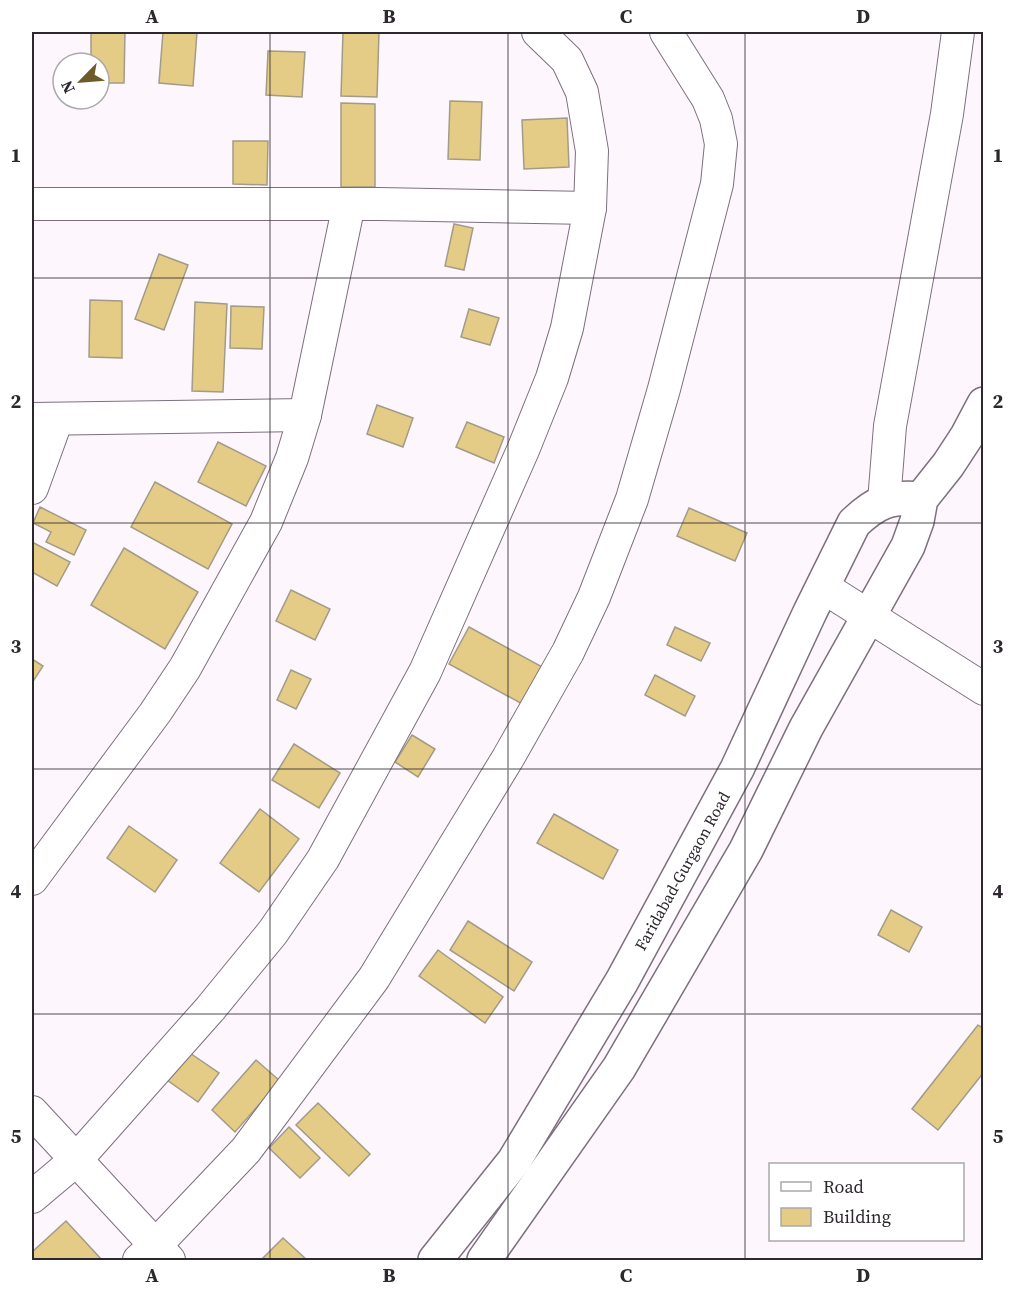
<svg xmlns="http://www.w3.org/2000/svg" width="1015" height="1292" font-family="'Source Serif 4',serif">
<rect width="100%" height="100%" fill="#fdf7fd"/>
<g fill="#e5cc86" stroke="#a29b88" stroke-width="1.5">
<polygon points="91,32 125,32 124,83 99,83 99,63 91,63"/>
<polygon points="163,32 197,32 193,86 159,83"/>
<polygon points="343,32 379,32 377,97 341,96"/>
<polygon points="268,51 305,52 302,97 266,95"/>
<polygon points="450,101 482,102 480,160 448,159"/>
<polygon points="341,103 375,104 375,187 341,187"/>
<polygon points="567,118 569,167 524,169 522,120"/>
<polygon points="233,141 268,141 267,185 233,184"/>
<polygon points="454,224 473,228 464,270 445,266"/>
<polygon points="159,254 188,265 164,330 135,319"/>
<polygon points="90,300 122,301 122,358 89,357"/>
<polygon points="195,302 227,304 223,392 192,391"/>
<polygon points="231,306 264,307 262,349 230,348"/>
<polygon points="469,309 499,318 490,345 461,337"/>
<polygon points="377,405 413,418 403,447 367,434"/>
<polygon points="467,422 504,437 494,463 456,447"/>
<polygon points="218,442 266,466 246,506 198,482"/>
<polygon points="155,482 232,524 208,569 131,527"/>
<polygon points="40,507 86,530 74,555 46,542 51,532 33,523"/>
<polygon points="689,508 747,533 735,561 677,536"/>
<polygon points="32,542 70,562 57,586 32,572"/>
<polygon points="124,548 198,592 165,649 91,605"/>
<polygon points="291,590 330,609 315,640 276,621"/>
<polygon points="469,627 546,669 526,706 449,664"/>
<polygon points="675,627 710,643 701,661 667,645"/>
<polygon points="32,659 43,666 32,683"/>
<polygon points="291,670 311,679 296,709 277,700"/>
<polygon points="655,675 695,696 685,716 645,695"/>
<polygon points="412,735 435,749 418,777 395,762"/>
<polygon points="294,744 340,773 319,808 272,780"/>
<polygon points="260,809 299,839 259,892 220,863"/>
<polygon points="554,814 618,850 603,879 537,843"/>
<polygon points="129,826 177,860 155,892 107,858"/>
<polygon points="891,910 922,927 909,952 878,935"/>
<polygon points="468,921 532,962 514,991 450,950"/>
<polygon points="438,950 503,997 485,1023 419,976"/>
<polygon points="978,1025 984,1029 984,1072 938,1130 912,1109"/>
<polygon points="187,1051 219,1073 198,1102 167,1080"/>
<polygon points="256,1060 280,1081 235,1132 212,1110"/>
<polygon points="318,1103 370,1154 349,1176 296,1125"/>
<polygon points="289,1127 320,1158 300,1178 269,1148"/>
<polygon points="66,1221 102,1260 32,1260 32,1252"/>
<polygon points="283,1238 307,1260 261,1260"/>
</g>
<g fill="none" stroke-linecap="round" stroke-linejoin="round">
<g stroke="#7d6f7e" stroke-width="34">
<g id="minor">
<polyline points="32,204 379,204 590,208"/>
<polyline points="32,419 305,415"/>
<polyline points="32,488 57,419"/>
<polyline points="884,502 890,426 947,114 958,32"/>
<polyline points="823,587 984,689"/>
<polyline points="32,879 155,713 185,668 266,522 292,458 305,415 349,204"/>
<polyline points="32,1112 169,1260"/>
<polyline points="32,1197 76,1160 210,1009 273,932 323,859 425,672 523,450 552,378 567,328 590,208 592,151 582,92 567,60 538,32"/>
<polyline points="139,1260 155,1246 246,1150 374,978 508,758 568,652 594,597 632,499 664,389 717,184 721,144 716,119 708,99 666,32"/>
</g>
</g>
<g stroke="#7d6f7e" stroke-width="36">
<g id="major">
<path d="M435,1260L514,1161L622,981L737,769L810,612L854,523C876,502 890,496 921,499"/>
<polyline points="484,1260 619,1068 746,850 806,728 908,546 917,521 921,499 948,465 967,436 984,404"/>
</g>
</g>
<use href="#minor" stroke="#fff" stroke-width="32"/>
<use href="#major" stroke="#fff" stroke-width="33"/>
</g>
<path fill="none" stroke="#2d272e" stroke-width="1.5" stroke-opacity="0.55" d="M270,32V1260M508,32V1260M745,32V1260M32,278H984M32,523H984M32,769H984M32,1014H984"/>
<g text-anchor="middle" stroke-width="4.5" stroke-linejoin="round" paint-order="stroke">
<g font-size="16" fill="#2d272e" stroke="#fff">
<text transform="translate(682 871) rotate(-61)" y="6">Faridabad-Gurgaon Road</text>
</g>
</g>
<rect width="1015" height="1292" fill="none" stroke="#ffffff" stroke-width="66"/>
<rect x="769" y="1163" width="195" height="78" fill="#ffffff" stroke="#aba9ab" stroke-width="1.5"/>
<rect x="781" y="1182" width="30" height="9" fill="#ffffff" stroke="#aba9ab" stroke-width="1.5"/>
<text x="823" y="1193" font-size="18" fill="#2d272e">Road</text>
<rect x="781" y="1208" width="30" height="18" fill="#e5cc86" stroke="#aba9ab" stroke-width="1.5"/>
<text x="823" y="1223" font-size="18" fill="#2d272e">Building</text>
<g transform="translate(81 81) rotate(245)"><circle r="28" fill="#ffffff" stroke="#aba9ab" stroke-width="1.5"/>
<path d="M0-4.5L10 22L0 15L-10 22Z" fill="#6d5c29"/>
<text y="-9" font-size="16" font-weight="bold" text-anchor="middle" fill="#2d272e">N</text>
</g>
<rect x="33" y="33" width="949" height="1226" fill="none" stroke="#2d272e" stroke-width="2"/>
<g font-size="20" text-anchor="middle" font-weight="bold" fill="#2d272e">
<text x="152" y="23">A</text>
<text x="389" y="23">B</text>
<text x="626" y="23">C</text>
<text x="863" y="23">D</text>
<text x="16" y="162">1</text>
<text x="998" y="162">1</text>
<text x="16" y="408">2</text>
<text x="998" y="408">2</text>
<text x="16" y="653">3</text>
<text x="998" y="653">3</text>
<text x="16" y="898">4</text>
<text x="998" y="898">4</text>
<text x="16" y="1143">5</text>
<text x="998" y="1143">5</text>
<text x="152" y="1282">A</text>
<text x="389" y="1282">B</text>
<text x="626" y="1282">C</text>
<text x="863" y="1282">D</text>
</g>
</svg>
